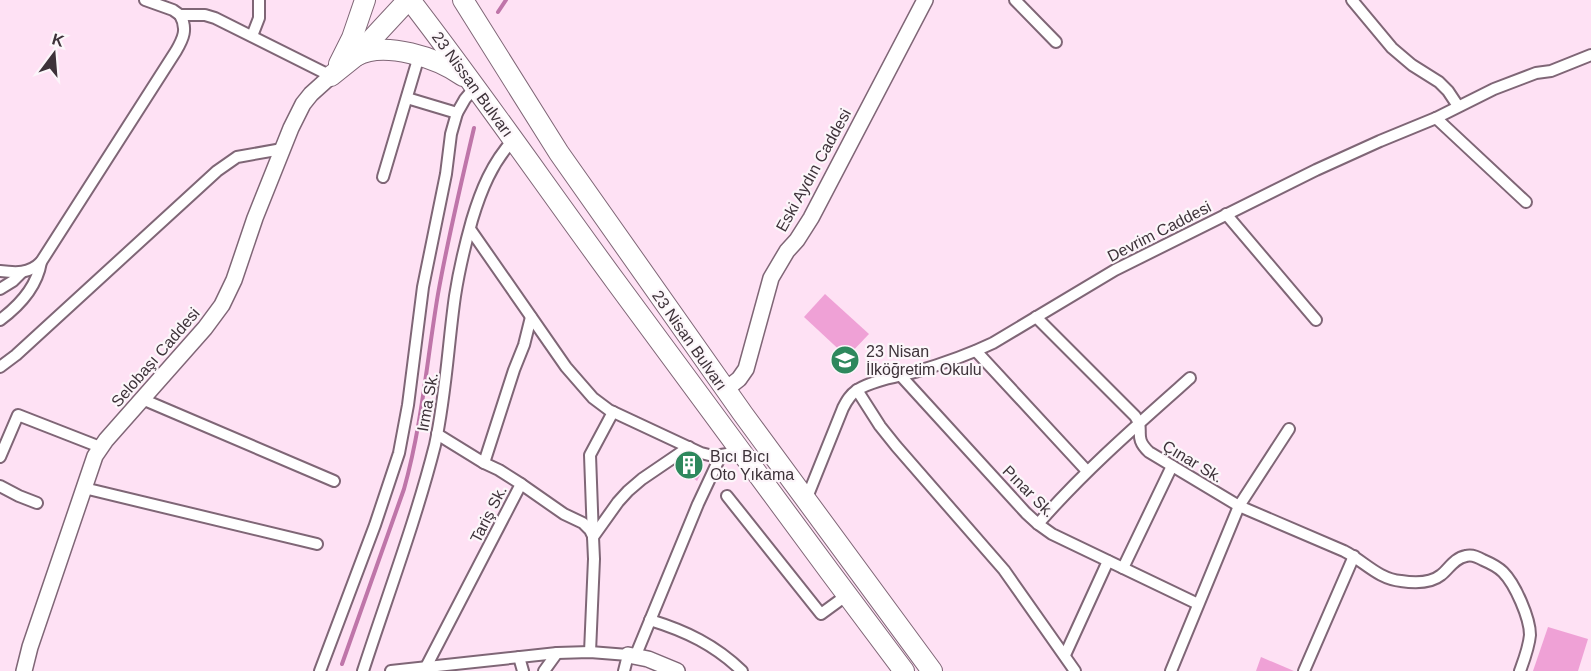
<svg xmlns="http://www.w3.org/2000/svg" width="1591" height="671" font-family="Helvetica,sans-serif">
<rect width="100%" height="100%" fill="#fee1f4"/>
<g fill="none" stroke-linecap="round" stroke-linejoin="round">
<g stroke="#bf75a9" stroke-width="4">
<polyline points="498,12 506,0"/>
<path d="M342,664L404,489C422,425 427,359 438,294C448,238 461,183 474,128"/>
</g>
</g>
<g fill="#efa1d6">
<polygon points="825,294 869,334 847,357 804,317"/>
<polygon points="687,454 703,470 697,481 684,471 676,460"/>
<polygon points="1548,627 1588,639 1578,671 1533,671"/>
<polygon points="1261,657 1294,671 1256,671"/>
</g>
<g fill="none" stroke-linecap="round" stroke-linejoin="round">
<g stroke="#7f6676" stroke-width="14">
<g id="street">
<polyline points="145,0 173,10 180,15 205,15 215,18 331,76"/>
<polyline points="1015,0 1056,42"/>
<polyline points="1352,0 1392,48 1412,65 1439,82 1448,91 1458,106"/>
<polyline points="252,36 259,18 259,0"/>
<polyline points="407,98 457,113"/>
<polyline points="1436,118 1526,202"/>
<polyline points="383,177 419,56"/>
<polyline points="1226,214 1316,320"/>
<polyline points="470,229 566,367 593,398 609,410 701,453 709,455 721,455"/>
<path d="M0,271C16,273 29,274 41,262"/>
<polyline points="0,289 13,281 22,272"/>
<path d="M1036,317L1135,416C1146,431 1132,436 1149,452L1239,506L1344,551C1364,561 1378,579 1401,581C1414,583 1430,584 1441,575C1449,569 1454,558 1466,556C1472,554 1478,557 1483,560C1490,563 1498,567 1503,572C1515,584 1530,618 1530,635C1529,647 1524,660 1520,671"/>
<path d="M0,320C19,306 37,286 41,262L176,51C183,39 188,29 180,15"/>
<polyline points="976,351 1087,471"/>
<polyline points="0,367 16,355 217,171 237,157 282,149"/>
<polyline points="901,376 1026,513 1038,524 1052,534 1198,604"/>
<polyline points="857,390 880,426 896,446 1004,570 1075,671"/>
<polyline points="142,399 334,481"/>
<polyline points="437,434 484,463"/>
<polyline points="0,457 18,415 100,447"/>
<polyline points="521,484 564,514 583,523 590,530 593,536"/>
<polyline points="0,486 19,496 37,503"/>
<polyline points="84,488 317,544"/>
<polyline points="727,496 821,614 847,595"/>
<path d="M806,500L843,408C847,400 850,395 857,390C874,380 896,377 915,372C942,364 968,355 993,343L1115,270L1316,170L1380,141L1436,118L1494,89L1536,73L1551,71L1591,55"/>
<path d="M1038,524C1084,471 1137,425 1190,378"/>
<polyline points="593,537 590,455 613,412"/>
<polyline points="1123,568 1172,466"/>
<path d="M650,620C686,631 715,645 742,671"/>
<polyline points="590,652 594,559 593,537 618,502 628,491 642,479 689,447"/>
<polyline points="1065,655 1108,561"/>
<polyline points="519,657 523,671"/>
<polyline points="635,657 698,504 721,455 727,454"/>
<polyline points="426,667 521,484 499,470 484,463 514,370 524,345 531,317"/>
<polyline points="320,671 375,525 399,453 408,405 423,287 446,174 451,134 457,113 465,99 476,86"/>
<path d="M363,671C387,597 416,520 435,445C446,395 448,345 455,296C459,270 465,245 472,220C481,190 492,163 513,140"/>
<polyline points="391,671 557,653 590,652 628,655 624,671"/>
<polyline points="544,671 557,653"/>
<polyline points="1171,671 1239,506 1289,429"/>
<polyline points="1304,671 1354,556"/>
</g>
</g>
<g stroke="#7f6676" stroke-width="18">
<g id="secondary">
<polyline points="725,390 739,379 746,369 771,278 787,251 797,240 811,218 925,0"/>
<polyline points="628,655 648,659 677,671"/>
<polyline points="24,671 30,647 95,456 106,440 205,328 222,305 234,280 255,218 291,128 303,104 311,94 331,76"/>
</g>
</g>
<g stroke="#7f6676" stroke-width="22">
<g id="highway">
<path d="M410,0C481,92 547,188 616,282C711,412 807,542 904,671"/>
<polyline points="463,0 559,153 743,414 932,671"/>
<path d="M356,56C384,40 438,58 463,76"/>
<polyline points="339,64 352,38 365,0"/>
<polyline points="331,76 356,56 408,0"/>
</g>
</g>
<use href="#street" stroke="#fff" stroke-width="10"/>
<use href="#secondary" stroke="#fff" stroke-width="15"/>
<use href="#highway" stroke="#fff" stroke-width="20"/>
</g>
<defs>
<g id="school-disc" transform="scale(1.5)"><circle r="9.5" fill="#2e885d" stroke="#fcf6fa"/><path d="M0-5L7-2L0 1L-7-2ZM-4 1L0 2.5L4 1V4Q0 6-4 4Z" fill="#fff"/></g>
<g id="building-disc" transform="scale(1.5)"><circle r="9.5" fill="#2e885d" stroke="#fcf6fa"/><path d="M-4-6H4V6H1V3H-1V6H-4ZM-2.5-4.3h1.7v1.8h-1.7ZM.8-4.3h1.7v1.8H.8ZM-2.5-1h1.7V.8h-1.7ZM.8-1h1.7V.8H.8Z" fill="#fff"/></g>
</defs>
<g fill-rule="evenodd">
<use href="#school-disc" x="845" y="360"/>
<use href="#building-disc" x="689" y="465"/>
</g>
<g text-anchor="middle" stroke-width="4.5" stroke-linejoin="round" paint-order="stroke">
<g font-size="16" fill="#3d3239" stroke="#fcf6fa">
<text transform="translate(473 84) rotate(54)" y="6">23 Nissan Bulvarı</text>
<text transform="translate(813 170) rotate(-61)" y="6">Eski Aydın Caddesi</text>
<text transform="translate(1159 231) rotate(-27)" y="6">Devrim Caddesi</text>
<text transform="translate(690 340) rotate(55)" y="6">23 Nisan Bulvarı</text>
<text transform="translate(155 357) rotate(-49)" y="6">Selobaşı Caddesi</text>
<text transform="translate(427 402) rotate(-80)" y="6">Irma Sk.</text>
<text transform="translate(1193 461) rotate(31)" y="6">Çınar Sk.</text>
<text transform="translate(1029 491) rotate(45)" y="6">Pınar Sk.</text>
<text transform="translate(488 514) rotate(-63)" y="6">Tariş Sk.</text>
</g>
<g font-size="16" fill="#3d3239" stroke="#fcf6fa" text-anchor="start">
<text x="866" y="357">23 Nisan<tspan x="866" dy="18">İlköğretim Okulu</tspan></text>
<text x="710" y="462">Bıcı Bıcı<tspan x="710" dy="18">Oto Yıkama</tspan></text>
</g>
</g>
<g transform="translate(54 54) rotate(16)" stroke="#fcf6fa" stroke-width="4.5" paint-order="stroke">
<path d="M0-4.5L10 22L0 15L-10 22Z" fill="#3d3239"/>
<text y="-9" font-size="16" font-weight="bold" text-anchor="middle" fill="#3d3239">K</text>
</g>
</svg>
